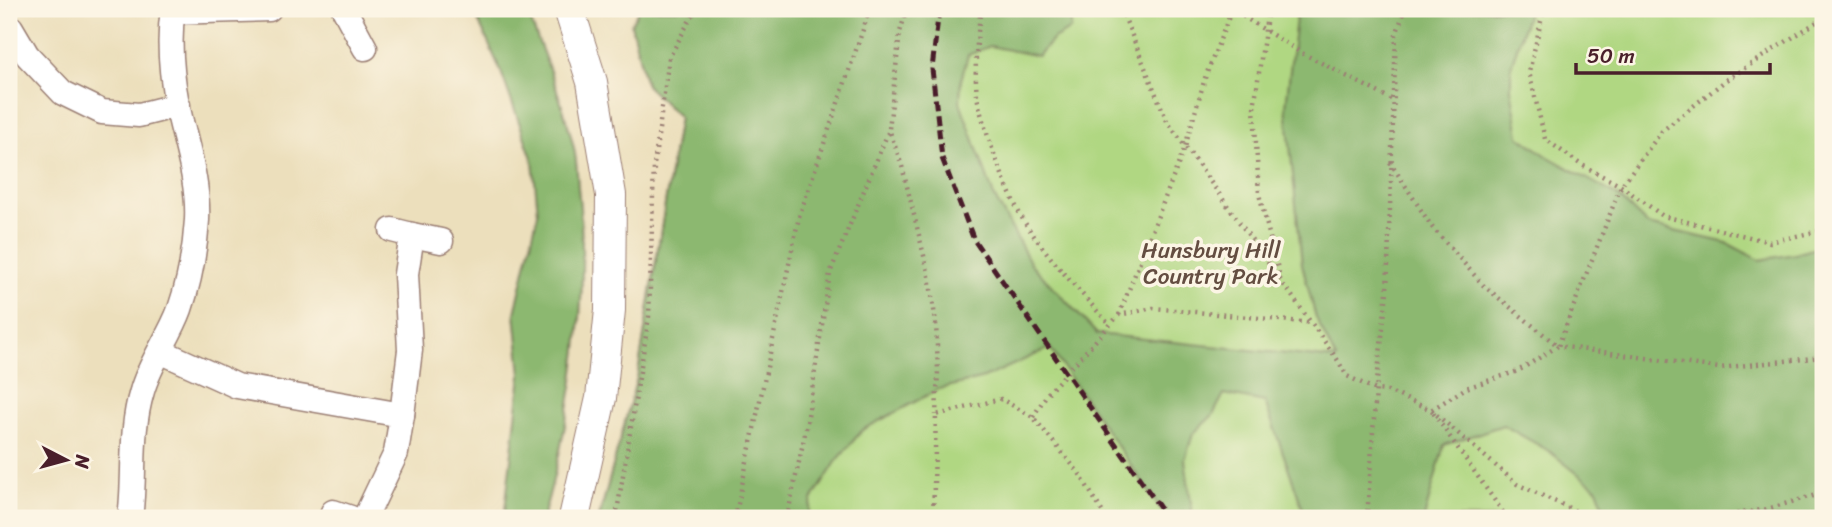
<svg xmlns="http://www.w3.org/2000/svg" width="1832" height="527" font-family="Sriracha,sans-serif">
<rect width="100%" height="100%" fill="#fcf5e5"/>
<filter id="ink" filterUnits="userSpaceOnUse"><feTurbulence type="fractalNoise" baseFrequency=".0143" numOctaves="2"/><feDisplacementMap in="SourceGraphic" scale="14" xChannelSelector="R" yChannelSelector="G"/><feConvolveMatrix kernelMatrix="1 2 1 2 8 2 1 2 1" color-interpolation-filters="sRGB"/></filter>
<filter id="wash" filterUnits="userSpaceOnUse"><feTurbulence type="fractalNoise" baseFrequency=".00686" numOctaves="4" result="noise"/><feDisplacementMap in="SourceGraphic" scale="28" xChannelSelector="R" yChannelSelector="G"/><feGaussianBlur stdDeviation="1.57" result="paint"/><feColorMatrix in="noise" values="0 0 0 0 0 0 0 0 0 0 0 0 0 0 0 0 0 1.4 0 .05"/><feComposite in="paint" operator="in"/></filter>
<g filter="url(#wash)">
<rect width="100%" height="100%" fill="#ecdfbc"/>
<polygon fill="#b0d782" stroke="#7d7b56" stroke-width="2" points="639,9 1823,9 1823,518 599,518 638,374 679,117 646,85 631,24"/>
<g fill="#8cb870" stroke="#6b6c4e" stroke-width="2">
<path d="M473,9H526C543,53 562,98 573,144C577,158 577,173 578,187C591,297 573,411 543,518H504L521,375L515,313L538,213L533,161L500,69Z"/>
<polygon points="639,9 1071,9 1071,29 1052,40 1038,56 990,46 968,55 961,80 960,102 994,196 1031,264 1097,334 1336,359 1316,318 1302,264 1286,106 1297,9 1529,9 1511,67 1511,88 1519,136 1547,156 1618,196 1648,225 1727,243 1759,260 1795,254 1823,246 1823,518 1608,518 1597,489 1549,451 1503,425 1444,445 1424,518 1306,518 1265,402 1224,394 1213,415 1193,434 1185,459 1192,510 1196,518 1167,518 1050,348 984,378 939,389 862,430 836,462 812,500 808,518 599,518 638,374 679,117 646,85 631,24"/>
</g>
</g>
<g filter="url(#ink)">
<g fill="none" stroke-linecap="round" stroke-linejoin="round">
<g stroke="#9b7f74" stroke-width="27">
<g id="minor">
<polyline points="344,9 365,48"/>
<polyline points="172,12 269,9"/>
<polyline points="11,28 27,55 63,93 102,112 139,115 178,105"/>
<polyline points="412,235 441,241"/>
<polyline points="160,351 237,386 402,415"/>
<polyline points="333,512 351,518"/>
<path d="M130,518C136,475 129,434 142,391C150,362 170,337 180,309C190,280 195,250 197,220C199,180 185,143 177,104C171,73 168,41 173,9"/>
<polyline points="365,518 396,453 402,415 410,350 406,274 412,235 392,230"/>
</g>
</g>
<g stroke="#9b7f74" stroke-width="32">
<polyline id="tertiary" points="569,9 592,82 611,195 610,310 601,398 574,518"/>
</g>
<g stroke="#9b7f74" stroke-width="4.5" stroke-dasharray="2 5" stroke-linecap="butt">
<polyline points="907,9 900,32 889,129 902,166 929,276 936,323 938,370 936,415"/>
<path d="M981,9C977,36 974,67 977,95C981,124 1010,201 1027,226C1051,261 1081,293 1110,325"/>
<polyline points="1121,9 1167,121 1337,359 1347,376 1376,390 1388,391 1431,410 1517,484 1591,518"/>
<polyline points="1231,9 1300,52 1393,100"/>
<polyline points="1268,9 1254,108 1259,194 1280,277"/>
<polyline points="1547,9 1543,13 1529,72 1545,139 1580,164 1621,186 1663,216 1770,242 1823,230"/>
<polyline points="1390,162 1432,227 1484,286 1558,346 1621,186 1662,131 1726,80 1823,18"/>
<polyline points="1119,315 1185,147 1205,78 1232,9"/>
<polyline points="1033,417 1047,394 1119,315 1153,308 1312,323"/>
<polyline points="616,518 649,317 654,165 669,58 696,9"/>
<polyline points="735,518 799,217 870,9"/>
<polyline points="787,518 806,429 830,273 889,130"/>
<polyline points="933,518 936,415 1001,399 1033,417 1079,473 1106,518"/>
<polyline points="1367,518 1376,390 1387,292 1396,35 1405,9"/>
<polyline points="1507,518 1431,410 1466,388 1518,371 1558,346 1719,368 1823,357"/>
<polyline points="1709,518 1767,509 1823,493"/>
</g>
<use href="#minor" stroke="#fff" stroke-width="24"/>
<use href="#tertiary" stroke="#fff" stroke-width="30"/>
<polyline stroke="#4a1f2b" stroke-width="5" stroke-dasharray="10 5" stroke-linecap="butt" points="939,9 932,69 942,158 974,240 1167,518"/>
</g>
</g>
<g text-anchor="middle" stroke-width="7" stroke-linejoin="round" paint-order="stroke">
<g font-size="23" fill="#644d41" stroke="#fcf5e5">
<text x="1211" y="258">Hunsbury Hill<tspan x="1211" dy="26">Country Park</tspan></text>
</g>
</g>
<rect width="1832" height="527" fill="none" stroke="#fcf5e5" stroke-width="35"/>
<g transform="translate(66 460) rotate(96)" stroke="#fcf5e5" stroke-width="5" paint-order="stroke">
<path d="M0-5L12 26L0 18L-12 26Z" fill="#4a1f2b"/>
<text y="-10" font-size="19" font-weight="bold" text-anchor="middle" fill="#4a1f2b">N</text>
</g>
<path d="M1576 63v10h194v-10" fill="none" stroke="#4a1f2b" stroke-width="3.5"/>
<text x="1587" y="63" font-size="21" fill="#4a1f2b" stroke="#fcf5e5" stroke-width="5" paint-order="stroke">50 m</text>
</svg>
